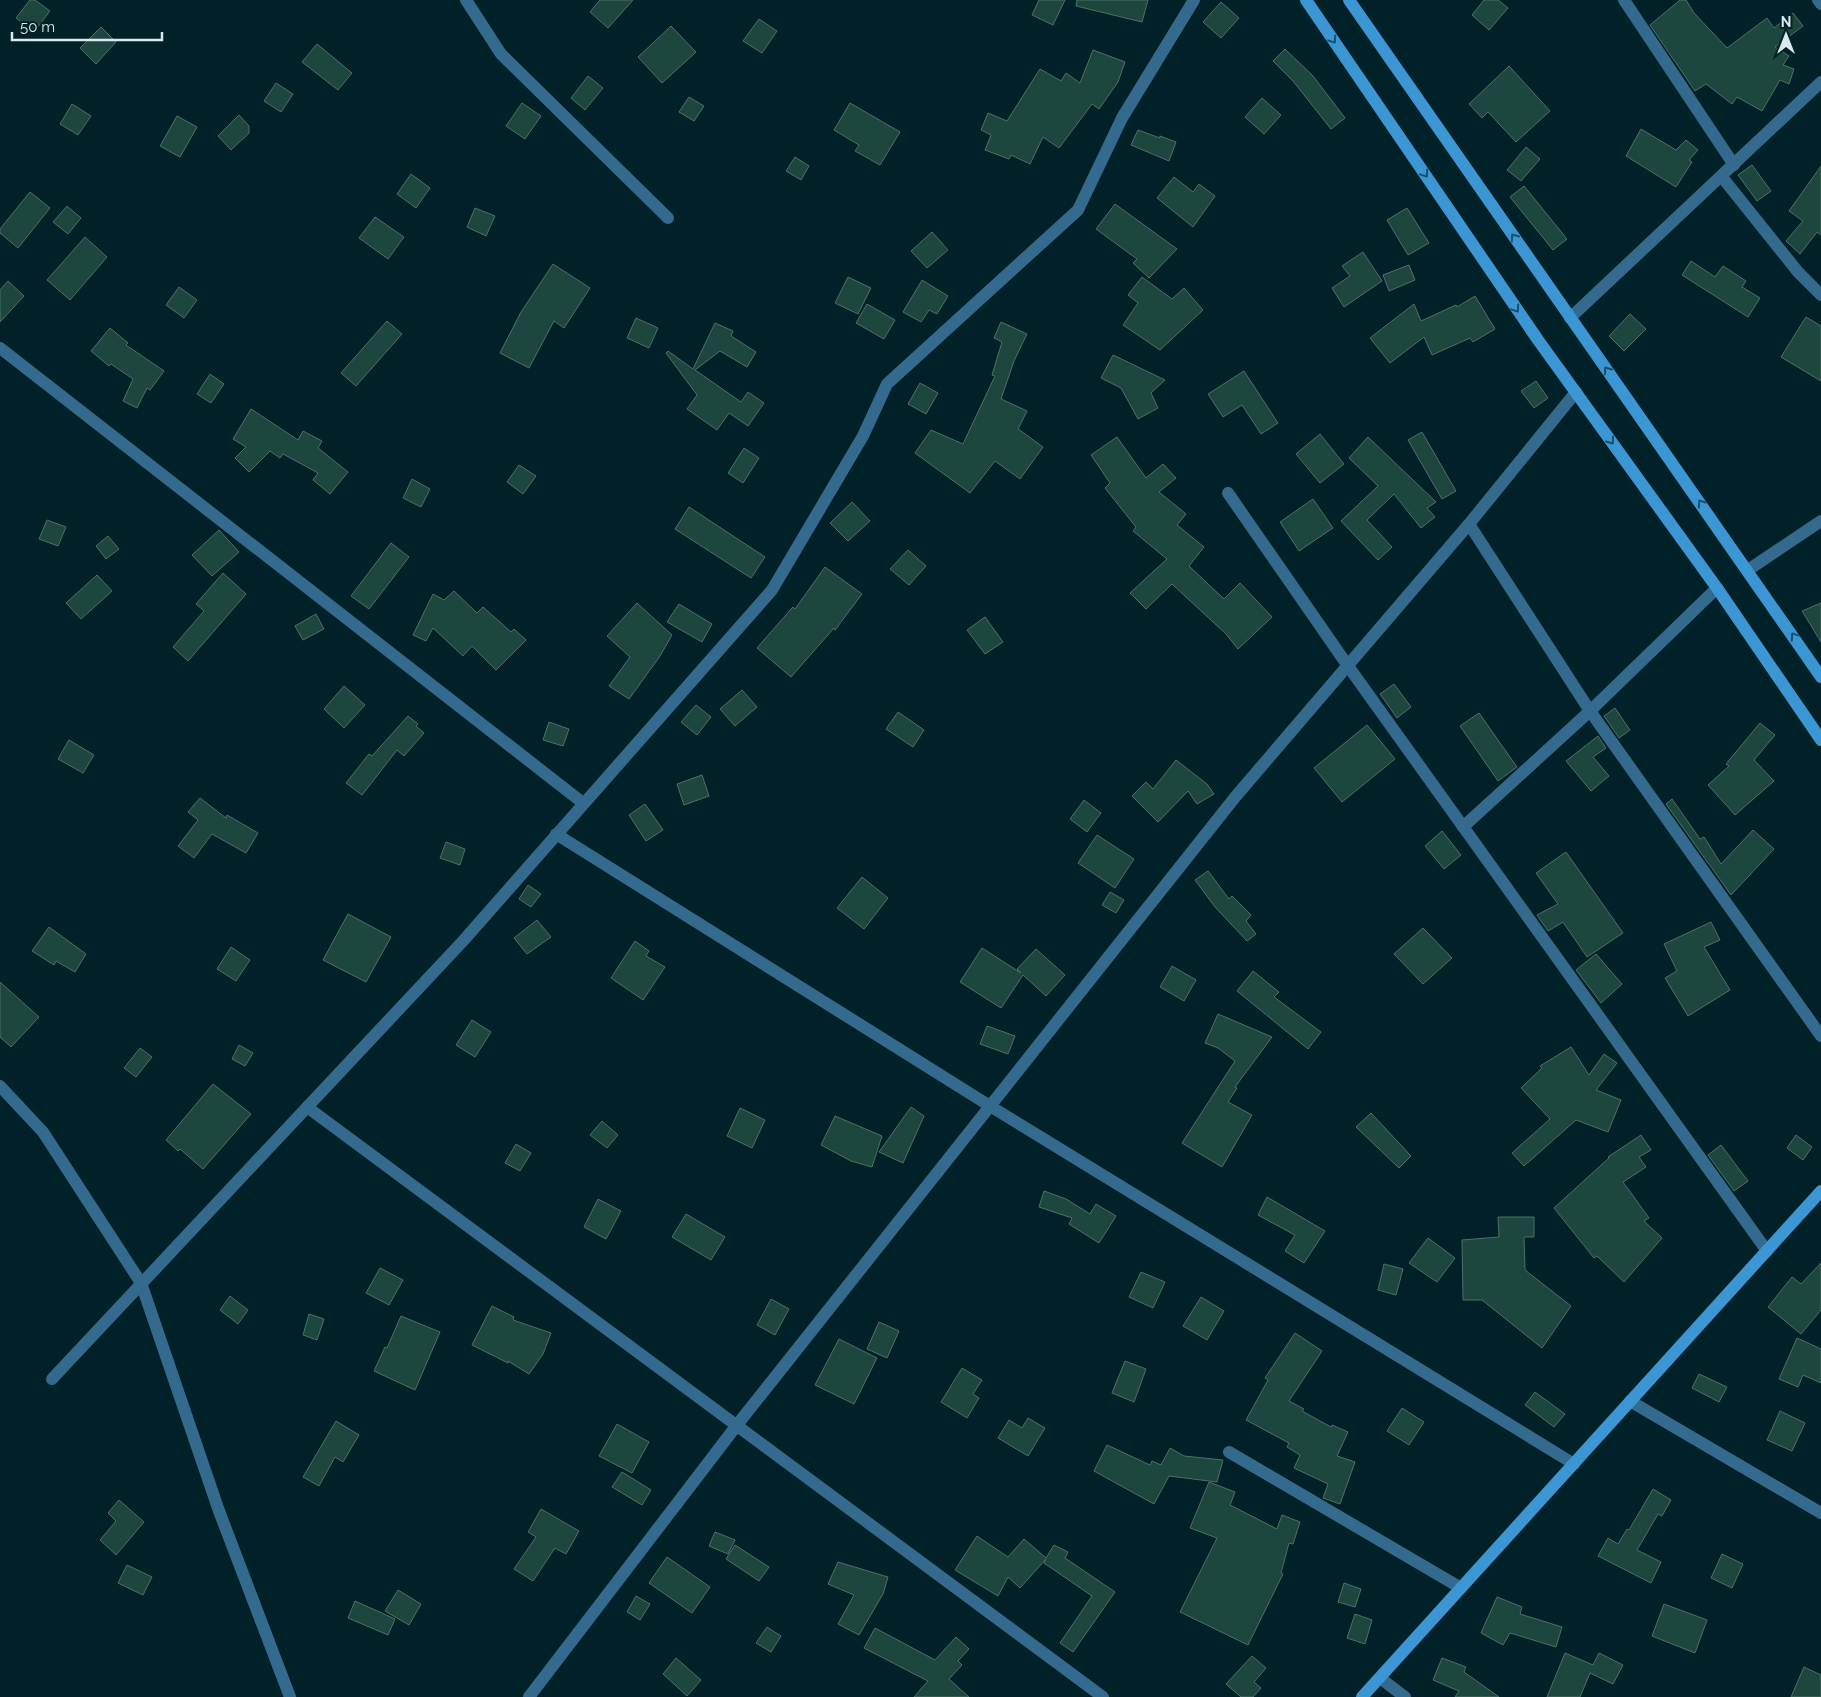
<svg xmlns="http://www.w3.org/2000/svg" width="1821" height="1697" font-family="Raleway,sans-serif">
<rect width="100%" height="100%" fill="#002127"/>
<g fill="#1d473e" stroke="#4d7067">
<polygon points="30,0 35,0 50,11 34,32 16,18"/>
<polygon points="600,0 633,0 608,28 590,12"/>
<polygon points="1039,0 1065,0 1053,25 1032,15"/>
<polygon points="1077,0 1148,0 1142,22 1076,6"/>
<polygon points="1484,0 1498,0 1508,8 1489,30 1472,15"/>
<polygon points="1680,0 1686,0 1694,13 1727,48 1767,18 1774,28 1793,13 1803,26 1775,47 1789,56 1783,65 1794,69 1789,84 1780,80 1762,111 1737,97 1732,104 1706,84 1695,91 1650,25"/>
<polygon points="1221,2 1239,18 1221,38 1203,22"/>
<polygon points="759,19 777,31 762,53 743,41"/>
<polygon points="671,26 696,52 662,83 638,57"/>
<polygon points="101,27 116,42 96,64 80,48"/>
<polygon points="317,44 352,73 338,90 302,62"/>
<polygon points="1285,49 1313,76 1345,118 1331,129 1293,81 1273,61"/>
<polygon points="1093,50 1125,62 1118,82 1099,109 1092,104 1059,148 1043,137 1030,164 1011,155 1009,159 985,150 991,135 981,130 988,113 1007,121 1040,69 1061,81 1066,73 1080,83"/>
<polygon points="1509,66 1550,111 1516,142 1488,112 1482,118 1469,104"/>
<polygon points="588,76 603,88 585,110 571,98"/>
<polygon points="276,83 293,94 281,112 264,101"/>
<polygon points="689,97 704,106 694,121 679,112"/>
<polygon points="1262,98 1281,115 1264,134 1245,117"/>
<polygon points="522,103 541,116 525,139 506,126"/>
<polygon points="850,103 900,132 880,165 855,151 859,145 834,130"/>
<polygon points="72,104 91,116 78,135 60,124"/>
<polygon points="239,115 249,126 249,133 231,150 218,136"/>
<polygon points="177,116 197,127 180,157 160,146"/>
<polygon points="1641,129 1676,150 1686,140 1698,150 1689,160 1692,162 1676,187 1626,156"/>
<polygon points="1138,130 1160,138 1160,136 1176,142 1169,161 1131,145"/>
<polygon points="1526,147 1540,159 1521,181 1507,170"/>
<polygon points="795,157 809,166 801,180 786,171"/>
<polygon points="1752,165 1771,191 1757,201 1738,175"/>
<polygon points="1821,166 1821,235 1817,232 1800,254 1786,241 1803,221 1789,211"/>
<polygon points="411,174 430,188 416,208 397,194"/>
<polygon points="1174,177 1193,192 1199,184 1215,196 1193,227 1157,198"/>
<polygon points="1524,186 1567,239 1553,250 1510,197"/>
<polygon points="30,192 50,208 18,248 0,233 0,229"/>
<polygon points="1115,204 1177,249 1149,278 1133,263 1137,259 1096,229"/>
<polygon points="67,206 81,218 68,234 53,222"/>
<polygon points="475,208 495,216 486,236 467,227"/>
<polygon points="1407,208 1429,243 1408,255 1387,220"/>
<polygon points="375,217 404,237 388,259 359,238"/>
<polygon points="932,232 948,250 927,268 911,251"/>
<polygon points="85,237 107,257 70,300 47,280"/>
<polygon points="1363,252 1382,281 1344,307 1332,288 1350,276 1342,266"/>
<polygon points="1691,261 1715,277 1723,266 1746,281 1742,287 1760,298 1748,317 1682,275"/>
<polygon points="553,264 590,288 564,328 554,321 529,368 500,353 521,312"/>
<polygon points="1409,265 1415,280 1389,291 1383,275"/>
<polygon points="848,277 871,288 858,314 835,303"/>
<polygon points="1142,277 1172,299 1184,288 1203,310 1160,350 1123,325 1138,303 1128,295"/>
<polygon points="922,280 948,296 937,314 929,310 921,322 903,312"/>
<polygon points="8,281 24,296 0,322 0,290"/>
<polygon points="179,287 197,300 184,318 166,305"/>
<polygon points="1475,296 1495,329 1473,342 1470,338 1432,355 1424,337 1390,363 1370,338 1414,304 1421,321 1456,305 1457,307"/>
<polygon points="867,304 895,320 884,339 856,323"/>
<polygon points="1630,314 1646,329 1624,351 1609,336"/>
<polygon points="1806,317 1821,326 1821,381 1781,357"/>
<polygon points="636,318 658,328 649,348 627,338"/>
<polygon points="387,321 402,334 356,386 341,373"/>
<polygon points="1001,322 1027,334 1014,361 1001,399 1027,411 1018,429 1043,447 1020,479 995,461 970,493 915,453 931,430 963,444 995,376 992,375 1002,342 994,338"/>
<polygon points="715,323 733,331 731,336 756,352 747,367 720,351 695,370 741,402 748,392 764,403 748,426 729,413 717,430 687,409 697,395 666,353 668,351 693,369"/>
<polygon points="110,328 128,343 126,345 164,371 150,390 147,388 137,408 123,401 133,379 111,364 109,366 91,351"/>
<polygon points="1113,355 1165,380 1151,393 1158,408 1138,419 1121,388 1101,378"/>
<polygon points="1244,371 1278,423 1261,434 1242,405 1223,417 1208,394"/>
<polygon points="210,374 224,384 211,403 197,394"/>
<polygon points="1536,381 1548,398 1534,408 1521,391"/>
<polygon points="920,383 938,393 926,414 908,404"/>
<polygon points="251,409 298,440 303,431 322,441 318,448 348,472 330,494 313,480 318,473 283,454 280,458 270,451 249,472 235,458 246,447 233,439"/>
<polygon points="1422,432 1456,491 1442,499 1408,440"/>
<polygon points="1320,434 1344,464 1320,483 1296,454"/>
<polygon points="1117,437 1146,478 1163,464 1176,478 1159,492 1186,514 1177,525 1204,547 1189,566 1224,599 1240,583 1272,617 1238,649 1226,634 1172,584 1146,609 1130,593 1167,559 1133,531 1136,527 1105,488 1110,483 1091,455"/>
<polygon points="1368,437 1436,502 1427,508 1435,517 1421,528 1394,494 1367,520 1392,547 1378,560 1341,521 1378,486 1349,458"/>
<polygon points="744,448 759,458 743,483 728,473"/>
<polygon points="519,465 536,476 523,494 507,482"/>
<polygon points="412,479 430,489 421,507 403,498"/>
<polygon points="1313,499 1333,528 1299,551 1280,522"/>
<polygon points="852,502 870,521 848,541 830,523"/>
<polygon points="689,507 765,557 751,578 675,529"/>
<polygon points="47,520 66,527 58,546 39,539"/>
<polygon points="219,530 239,552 212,576 192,555"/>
<polygon points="108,536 119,549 106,559 96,546"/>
<polygon points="391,543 409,557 369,609 351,596"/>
<polygon points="908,550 926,566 909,585 890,569"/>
<polygon points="825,567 862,594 835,630 834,628 791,677 757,648 793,607 795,609"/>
<polygon points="223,573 246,594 188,661 173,647 204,611 196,604"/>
<polygon points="97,575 112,591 81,619 66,603"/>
<polygon points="454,591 477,613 483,607 511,632 514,629 526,640 496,670 472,646 463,656 433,628 426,641 413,635 433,594 444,600"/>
<polygon points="637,603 672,635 660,656 629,699 609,686 630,657 607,636"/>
<polygon points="1821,603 1821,642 1802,611"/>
<polygon points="679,604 712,624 702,642 667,622"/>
<polygon points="316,614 324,629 303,640 295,626"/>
<polygon points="985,617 1003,642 985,654 967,630"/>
<polygon points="1394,684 1411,707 1397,718 1380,694"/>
<polygon points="344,686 365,705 344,728 324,709"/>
<polygon points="742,690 757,707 735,726 720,709"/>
<polygon points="696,705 711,717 697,735 681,722"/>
<polygon points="1615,708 1630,730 1619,738 1604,716"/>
<polygon points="898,712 924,730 913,747 886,729"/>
<polygon points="1479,713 1517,767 1498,781 1460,726"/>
<polygon points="408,716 418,724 416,726 424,733 404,756 397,750 362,795 346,783 369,754 372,756"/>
<polygon points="549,722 569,729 563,746 543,740"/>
<polygon points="1760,723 1775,735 1754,760 1774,781 1735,815 1708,785 1729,766 1726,764"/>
<polygon points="1367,725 1395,759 1342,802 1314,768"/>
<polygon points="1598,736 1606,748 1593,757 1609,776 1591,791 1566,761"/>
<polygon points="69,740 94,755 83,773 58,759"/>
<polygon points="1176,760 1207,784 1214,794 1197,804 1188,791 1158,822 1132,796 1146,782 1153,789"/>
<polygon points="702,775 709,796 684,805 677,784"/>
<polygon points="200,798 226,818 227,815 258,833 246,853 212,834 194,858 178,846 198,820 188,812"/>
<polygon points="1672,799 1700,839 1704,837 1721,864 1753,830 1774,849 1731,895 1666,804"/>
<polygon points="1084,800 1101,813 1087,832 1070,819"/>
<polygon points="645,804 663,830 646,841 629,815"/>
<polygon points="1442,831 1461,855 1444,869 1425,846"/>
<polygon points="1097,835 1134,859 1115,888 1078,863"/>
<polygon points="446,842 465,849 460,865 440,858"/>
<polygon points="1566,852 1623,933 1587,957 1563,922 1548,931 1537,915 1558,904 1536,873"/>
<polygon points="1208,871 1229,899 1232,896 1251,915 1246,921 1256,934 1247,941 1215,907 1195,880"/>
<polygon points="862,877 888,898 864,929 837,908"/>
<polygon points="528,885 541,894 531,907 519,899"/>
<polygon points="1110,892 1124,900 1116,913 1102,905"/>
<polygon points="348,914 391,937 366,982 323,960"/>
<polygon points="537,920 551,937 527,954 514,938"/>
<polygon points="1711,922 1720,940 1704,947 1730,990 1688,1016 1665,978 1677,971 1664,944"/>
<polygon points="49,927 86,954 75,972 56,961 54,965 32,951"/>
<polygon points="1423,928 1452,958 1423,984 1394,954"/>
<polygon points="635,941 649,951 646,956 665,967 643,1000 611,978"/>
<polygon points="231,947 250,960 236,981 217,969"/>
<polygon points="982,948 1021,973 1017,969 1036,949 1065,975 1046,996 1023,975 1001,1008 960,982"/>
<polygon points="1596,954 1622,984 1601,1003 1576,970"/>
<polygon points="1172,966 1196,980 1184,1001 1160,987"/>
<polygon points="1253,971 1279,992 1274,997 1321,1032 1308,1049 1237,991"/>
<polygon points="0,982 39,1017 11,1047 0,1037"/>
<polygon points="1218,1014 1272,1037 1235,1087 1237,1088 1228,1102 1252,1115 1222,1167 1182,1143 1235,1061 1218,1048 1205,1043"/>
<polygon points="472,1020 491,1032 475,1057 456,1045"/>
<polygon points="987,1026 1015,1036 1008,1054 980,1044"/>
<polygon points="239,1045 253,1053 245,1066 232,1059"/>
<polygon points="1571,1047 1589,1075 1604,1054 1617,1063 1596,1090 1621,1100 1608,1132 1576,1120 1524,1166 1512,1153 1550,1119 1521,1088 1542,1068 1540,1066"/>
<polygon points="140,1048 152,1057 136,1077 124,1068"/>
<polygon points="213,1084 251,1114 203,1169 180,1149 178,1151 166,1140"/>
<polygon points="911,1107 924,1116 903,1163 879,1152"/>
<polygon points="740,1108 765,1120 752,1148 727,1136"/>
<polygon points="1371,1113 1411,1156 1399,1168 1356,1127"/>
<polygon points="835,1116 882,1136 872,1167 851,1161 821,1145"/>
<polygon points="602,1121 618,1135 607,1148 590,1135"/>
<polygon points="1641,1135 1651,1150 1639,1157 1646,1167 1623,1182 1649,1218 1644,1221 1662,1238 1624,1282 1597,1256 1594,1258 1554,1208 1609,1158 1608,1157"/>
<polygon points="1796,1135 1812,1147 1803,1160 1787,1148"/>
<polygon points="516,1144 531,1153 520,1171 505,1163"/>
<polygon points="1721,1145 1748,1181 1734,1191 1708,1155"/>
<polygon points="1044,1191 1066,1199 1090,1214 1096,1204 1116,1216 1099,1243 1069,1224 1072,1218 1039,1207"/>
<polygon points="1267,1197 1325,1231 1304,1263 1285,1251 1295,1235 1258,1215"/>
<polygon points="598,1199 621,1211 606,1239 584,1227"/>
<polygon points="686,1214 725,1237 711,1260 672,1237"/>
<polygon points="1498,1217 1534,1217 1534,1237 1524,1237 1525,1270 1571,1306 1542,1348 1482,1300 1463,1300 1462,1240 1499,1237"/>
<polygon points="1428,1238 1455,1258 1437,1282 1409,1263"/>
<polygon points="1821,1263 1821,1310 1801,1334 1768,1307 1792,1277 1801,1284"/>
<polygon points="1384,1264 1403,1269 1396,1295 1378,1290"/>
<polygon points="380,1268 403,1280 389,1305 366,1293"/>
<polygon points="1141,1272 1165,1282 1153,1308 1129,1297"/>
<polygon points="230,1296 248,1310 238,1324 220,1310"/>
<polygon points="1201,1297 1224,1311 1207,1340 1183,1326"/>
<polygon points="771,1299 789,1309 775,1335 757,1325"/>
<polygon points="492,1306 514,1317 513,1320 551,1333 543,1354 529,1374 508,1361 508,1363 472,1345"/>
<polygon points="309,1314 324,1319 317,1340 303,1335"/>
<polygon points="401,1316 440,1332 415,1390 374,1371 385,1347 387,1348"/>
<polygon points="879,1322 899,1331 887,1358 867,1349"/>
<polygon points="1295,1333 1322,1351 1289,1401 1304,1409 1302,1411 1331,1427 1332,1425 1348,1432 1337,1456 1355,1462 1340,1504 1323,1498 1328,1484 1294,1468 1300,1455 1287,1447 1289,1443 1246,1420 1268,1380 1265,1378"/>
<polygon points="1797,1338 1821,1349 1821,1383 1803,1375 1798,1387 1779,1379"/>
<polygon points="839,1339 877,1358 854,1404 815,1385"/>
<polygon points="1125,1361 1146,1369 1134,1402 1112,1393"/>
<polygon points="962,1368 982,1380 973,1394 979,1398 967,1418 941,1402"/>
<polygon points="1699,1374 1727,1387 1719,1402 1692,1388"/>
<polygon points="1535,1392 1565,1414 1554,1427 1525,1405"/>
<polygon points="1402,1408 1424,1422 1409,1445 1387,1431"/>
<polygon points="1780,1411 1805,1423 1792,1451 1767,1440"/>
<polygon points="1028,1418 1045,1428 1028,1456 998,1438 1009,1420 1022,1428"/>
<polygon points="336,1421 359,1435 343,1462 335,1457 319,1486 303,1477"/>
<polygon points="617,1424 649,1442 632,1473 599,1456"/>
<polygon points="1107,1445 1150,1465 1152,1461 1161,1465 1170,1448 1184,1456 1223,1460 1217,1482 1169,1476 1154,1504 1094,1471"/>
<polygon points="622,1472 651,1490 642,1505 612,1487"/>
<polygon points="1209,1482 1235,1492 1230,1505 1277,1529 1282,1515 1300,1522 1293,1544 1289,1543 1281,1573 1283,1574 1248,1645 1180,1612 1217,1538 1190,1528"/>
<polygon points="1653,1489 1671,1500 1662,1516 1658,1514 1637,1550 1661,1562 1651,1583 1598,1556 1608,1538 1618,1544 1627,1529 1629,1530"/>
<polygon points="119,1500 144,1522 116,1555 100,1540 116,1521 108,1513"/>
<polygon points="541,1509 579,1531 566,1554 555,1548 533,1581 514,1569 536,1537 528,1532"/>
<polygon points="715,1532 735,1540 728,1554 709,1546"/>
<polygon points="977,1536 1008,1557 1024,1539 1046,1558 1054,1545 1068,1552 1065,1558 1115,1592 1073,1652 1060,1643 1092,1596 1044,1563 1046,1559 1020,1588 1008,1577 998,1596 955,1570"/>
<polygon points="735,1545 769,1567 759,1581 726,1559"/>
<polygon points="1722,1554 1743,1564 1732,1588 1711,1578"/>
<polygon points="667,1557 710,1587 692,1613 649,1583"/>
<polygon points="838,1562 888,1577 883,1594 859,1635 838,1624 854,1595 828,1584"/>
<polygon points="127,1565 152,1577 143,1595 118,1583"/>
<polygon points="1344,1583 1361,1589 1355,1607 1338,1602"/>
<polygon points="398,1590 421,1604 409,1625 385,1611"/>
<polygon points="636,1596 650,1604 640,1620 627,1612"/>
<polygon points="1497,1597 1522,1607 1520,1614 1562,1627 1556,1647 1510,1633 1503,1645 1481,1633"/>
<polygon points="355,1601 395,1619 388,1635 348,1618"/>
<polygon points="1664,1604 1707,1620 1695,1653 1652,1636"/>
<polygon points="1355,1614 1372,1620 1365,1644 1347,1638"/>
<polygon points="767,1627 781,1636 771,1652 756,1643"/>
<polygon points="875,1628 935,1660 956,1637 969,1649 958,1661 962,1665 949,1679 969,1697 914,1697 928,1681 864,1648"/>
<polygon points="1565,1653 1593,1665 1599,1653 1623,1665 1613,1684 1590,1673 1580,1697 1547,1697"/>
<polygon points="1252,1656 1266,1668 1254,1682 1261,1688 1253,1697 1241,1697 1226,1684"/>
<polygon points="676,1658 701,1680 687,1696 663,1674"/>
<polygon points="1442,1658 1466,1667 1464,1672 1499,1697 1455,1697 1459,1691 1433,1680"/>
<polygon points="1804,1667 1821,1675 1821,1697 1791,1697"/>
</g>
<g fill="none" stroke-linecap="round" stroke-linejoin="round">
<g stroke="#356a8f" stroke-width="12">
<polyline points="466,0 501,54 668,218"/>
<polyline points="1624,0 1734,165"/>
<polyline points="1818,0 1821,4"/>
<polyline points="1722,177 1798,272 1821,295"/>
<polyline points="1570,318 1821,82"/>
<polyline points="0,348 583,803"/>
<polyline points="1228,493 1348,666 1767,1251"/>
<polyline points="1469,524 1590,711 1821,1036"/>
<polyline points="1748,570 1821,521"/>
<polyline points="1463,827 1590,711 1717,588"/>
<polyline points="556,834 990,1106 1574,1464"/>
<polyline points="0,1086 43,1132 141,1283 219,1511 290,1697"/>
<polyline points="307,1107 1103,1697"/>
<polyline points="52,1379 463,941 772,590 863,436 887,384 1078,210 1122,118 1194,0"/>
<polyline points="1630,1401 1821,1513"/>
<polyline points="1229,1452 1461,1588"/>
<polyline points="1380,1678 1405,1697"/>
<polyline points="529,1697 737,1425 1236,796 1469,524 1576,392"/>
</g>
<g stroke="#3b96d3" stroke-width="12">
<polyline points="1306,0 1538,340 1717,588 1821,740"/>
<polyline points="1349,0 1821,677"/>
<polyline points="1362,1697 1821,1191"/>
</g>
</g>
<defs><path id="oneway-chevron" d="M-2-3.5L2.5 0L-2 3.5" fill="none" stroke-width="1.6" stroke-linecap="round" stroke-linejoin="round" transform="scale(1.25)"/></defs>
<g stroke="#18506c">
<use href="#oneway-chevron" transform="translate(1333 40) rotate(56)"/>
<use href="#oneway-chevron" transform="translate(1425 174) rotate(56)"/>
<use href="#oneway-chevron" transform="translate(1514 237) rotate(-125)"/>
<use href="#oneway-chevron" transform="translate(1516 309) rotate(56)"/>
<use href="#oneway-chevron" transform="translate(1607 370) rotate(-125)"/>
<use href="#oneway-chevron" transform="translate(1611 441) rotate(54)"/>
<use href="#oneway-chevron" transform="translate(1701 503) rotate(-125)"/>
<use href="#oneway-chevron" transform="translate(1794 636) rotate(-124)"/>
</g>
<g transform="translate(1786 35)" stroke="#002127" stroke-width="4" paint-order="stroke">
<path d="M0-4L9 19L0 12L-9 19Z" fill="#d7eaee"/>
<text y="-8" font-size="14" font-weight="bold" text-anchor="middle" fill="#d7eaee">N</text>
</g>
<path d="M12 32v8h150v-8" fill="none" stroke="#d7eaee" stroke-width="2.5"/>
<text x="20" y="32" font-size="15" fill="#d7eaee" stroke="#002127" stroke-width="4" paint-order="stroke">50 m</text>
</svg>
